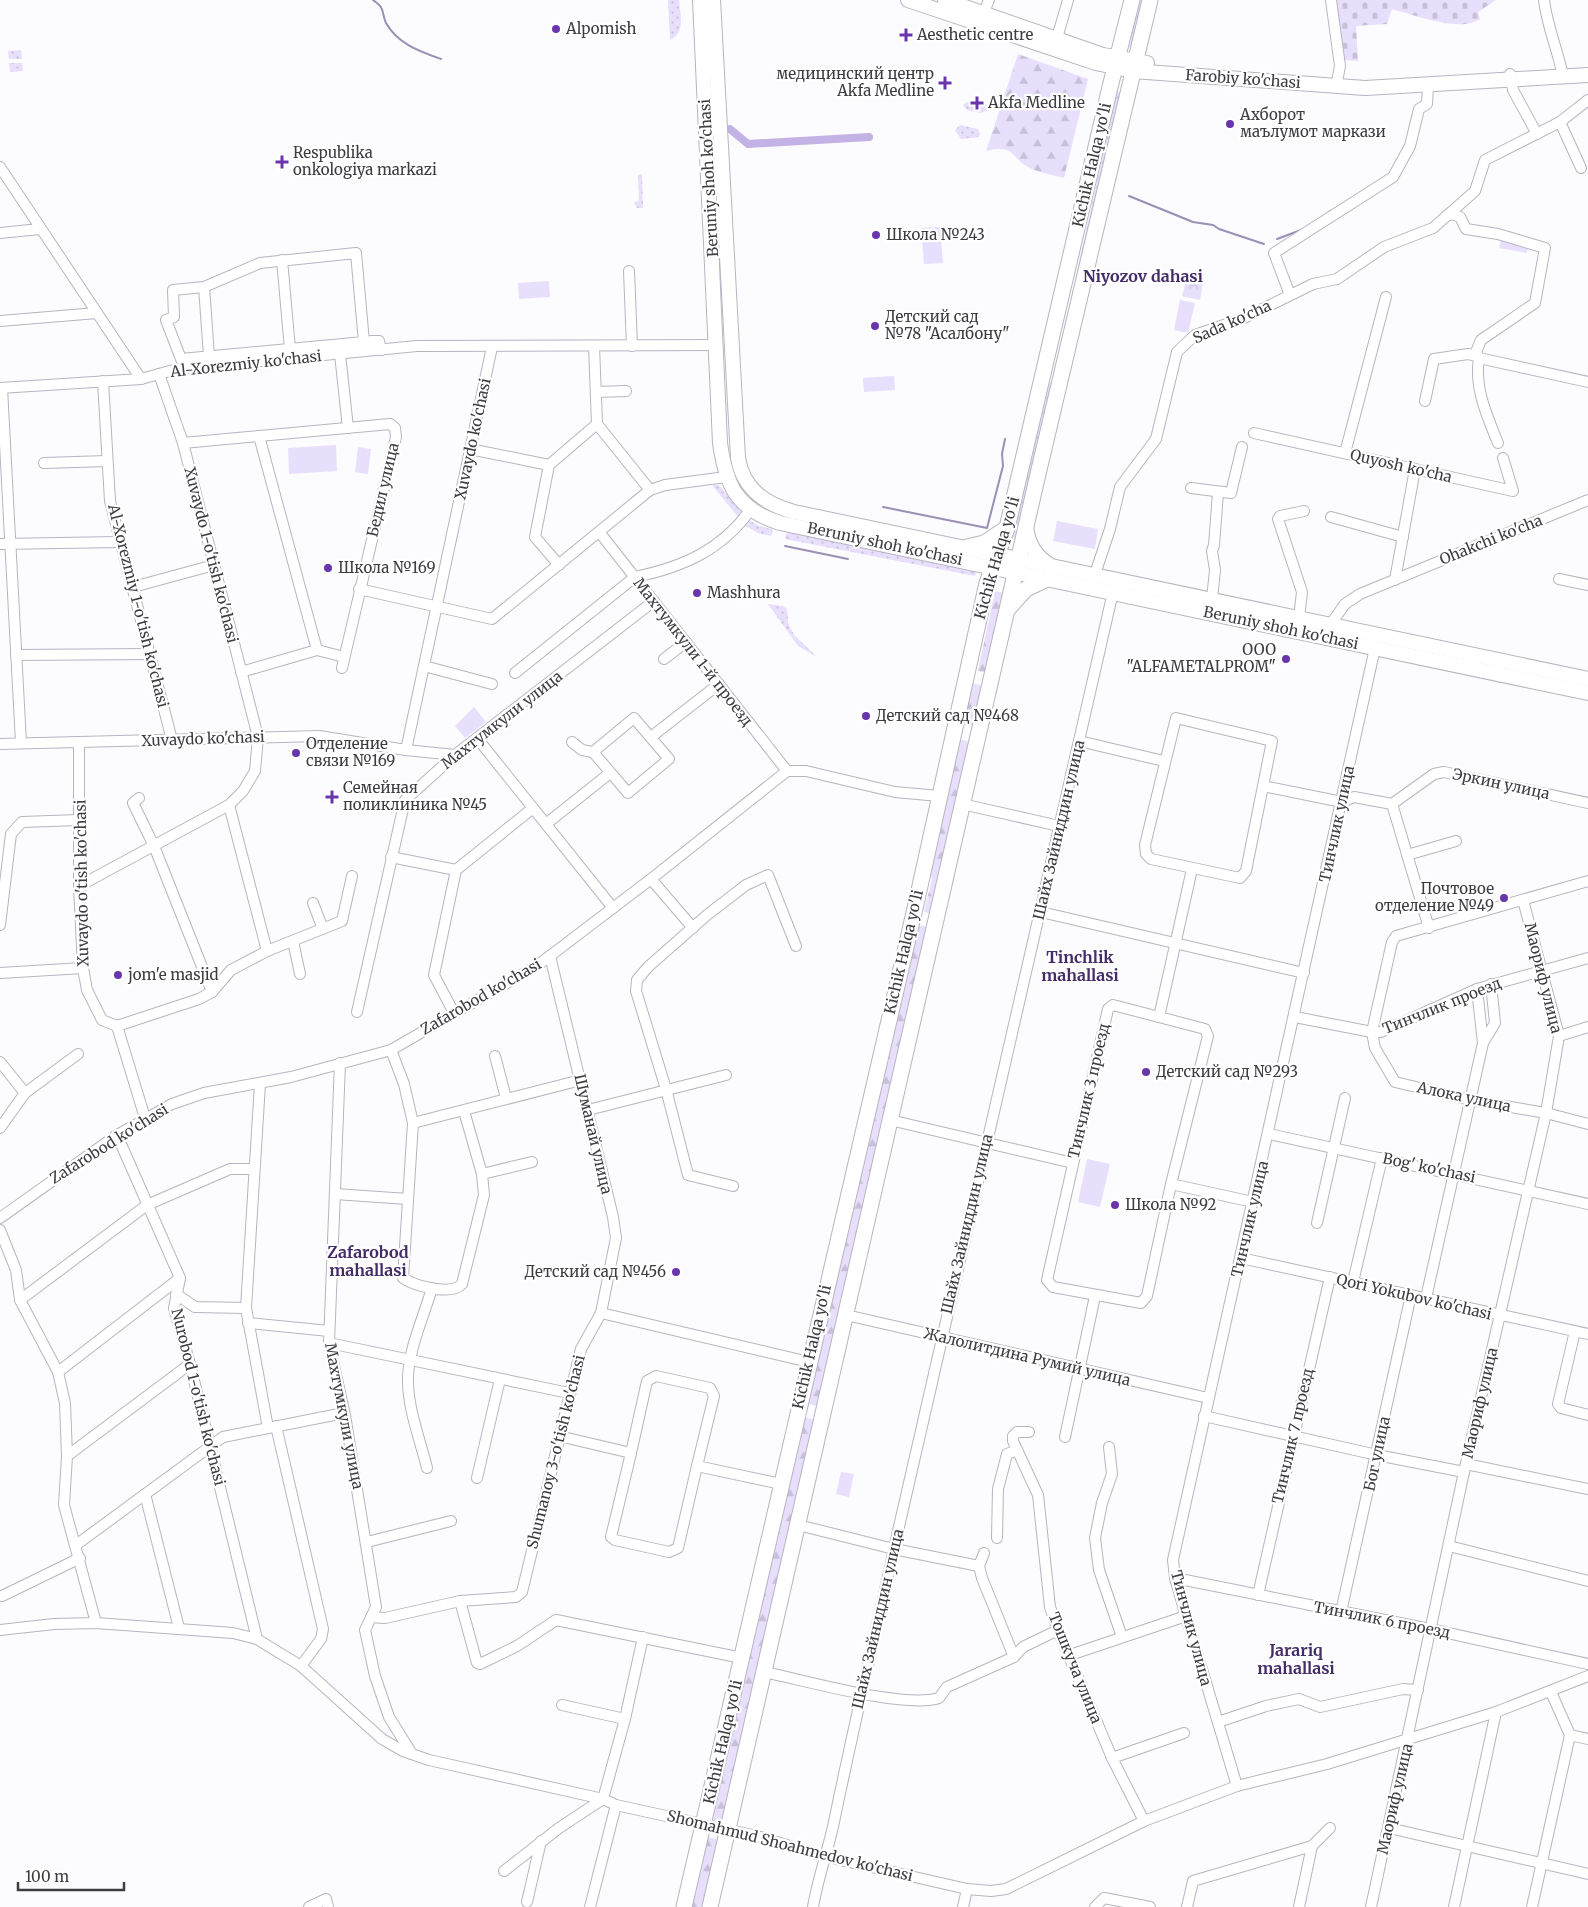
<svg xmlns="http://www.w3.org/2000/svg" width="1588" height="1907" font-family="Merriweather,serif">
<defs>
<pattern id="grass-dots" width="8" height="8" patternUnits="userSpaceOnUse" patternTransform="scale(1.25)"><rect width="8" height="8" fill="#e8dffc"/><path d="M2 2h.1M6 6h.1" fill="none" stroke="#c8c0d9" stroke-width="1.8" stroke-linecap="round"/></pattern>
<pattern id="forest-firs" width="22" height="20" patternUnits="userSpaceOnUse" patternTransform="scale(1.25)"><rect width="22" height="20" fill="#e8dffc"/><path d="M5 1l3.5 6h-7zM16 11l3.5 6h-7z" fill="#c8c0d9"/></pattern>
<pattern id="cemetery-stones" width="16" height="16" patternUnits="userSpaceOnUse" patternTransform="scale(1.25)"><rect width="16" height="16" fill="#e8dffc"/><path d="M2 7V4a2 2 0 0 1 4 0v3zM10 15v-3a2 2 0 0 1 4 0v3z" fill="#c8c0d9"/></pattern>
<pattern id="park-crowns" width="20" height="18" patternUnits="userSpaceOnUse" patternTransform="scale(1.25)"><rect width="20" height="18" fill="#e8dffc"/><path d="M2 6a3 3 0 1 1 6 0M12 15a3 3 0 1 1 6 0" fill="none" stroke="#c8c0d9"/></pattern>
</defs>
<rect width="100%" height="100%" fill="#fcfbfe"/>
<g fill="url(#grass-dots)">
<path d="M668,0H679C680,14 686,33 670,40Z"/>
<polygon points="1139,0 1144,0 1133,48 1129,47"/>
<polygon points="21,50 22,59 9,59 8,51"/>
<polygon points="9,63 22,63 23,71 10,72"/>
<polygon points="1117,91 1121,93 1060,348"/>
<polygon points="969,101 986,104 988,110 980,113 967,110 963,105"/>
<polygon points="960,125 978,129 980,134 979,137 961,139 955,130"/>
<polygon points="642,174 643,208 637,208 634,202 639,201 638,175"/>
<polygon points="1050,382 1052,383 1017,540 1011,537"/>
<polygon points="712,485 719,485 742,513 738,517"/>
<polygon points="749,520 759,526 773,529 771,536 758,533 746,526"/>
<polygon points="787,531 977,569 975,576 785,539"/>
<polygon points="768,604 783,606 787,609 788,623 794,635 817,657 798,646"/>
</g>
<g fill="url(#forest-firs)">
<path d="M1018,54L1088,79L1064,178C1053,175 1040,173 1030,168C1010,158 1016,144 986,151Z"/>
<polygon points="995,591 1006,593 988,673 978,671"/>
<polygon points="971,683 984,686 975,727 962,725"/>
<polygon points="959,739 971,742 938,890 933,894 929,913 924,912 932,879 929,872"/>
<polygon points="916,925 930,927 819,1407 807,1403"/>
<polygon points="804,1417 816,1420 723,1823 711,1820"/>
<polygon points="707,1837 719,1840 704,1907 691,1907"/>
</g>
<path fill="url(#cemetery-stones)" d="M1335,0H1496L1478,12L1480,19C1460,33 1415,15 1392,9L1387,24L1356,26L1358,61L1343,60Z"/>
<polygon fill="url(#park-crowns)" points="1187,278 1203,282 1200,300 1182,296"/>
<g fill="#e8dffc">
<polygon points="940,227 943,263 924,264 921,228"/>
<polygon points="1501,240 1528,245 1527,253 1499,248"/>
<polygon points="549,281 550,297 519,299 518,283"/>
<polygon points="1180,300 1195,303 1188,333 1174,330"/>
<polygon points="894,376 895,390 864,392 863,378"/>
<polygon points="336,445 337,471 289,474 288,448"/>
<polygon points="358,447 371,449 368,474 355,472"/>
<polygon points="1057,521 1098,529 1095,549 1053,541"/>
<polygon points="474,707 486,722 465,738 455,726"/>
<polygon points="1087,1159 1110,1164 1100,1207 1078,1202"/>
<polygon points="841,1472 854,1474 849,1497 836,1494"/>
</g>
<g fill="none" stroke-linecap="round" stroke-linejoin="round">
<g stroke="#9a8fb4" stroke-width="2">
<path d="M373,0C386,9 381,12 386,23C398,44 419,51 441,59"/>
<polyline points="1129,196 1193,222 1213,225 1219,229 1264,244"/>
<polyline points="1322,217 1332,210"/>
<polyline points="1277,239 1301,230"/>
<polyline points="883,507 987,528 1003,466 1002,454 1005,439"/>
<polyline points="785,546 848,559"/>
</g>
<polyline stroke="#c2b2e5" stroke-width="8" points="730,129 748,144 869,137"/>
<g stroke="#b8b4c0" stroke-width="12">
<g id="minor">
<polyline points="1331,0 1340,66 1336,87"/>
<path d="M1544,0C1547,26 1558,51 1563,76"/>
<polyline points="983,14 989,0"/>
<polyline points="1057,38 1068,0"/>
<polyline points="1510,74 1513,90 1537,134"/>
<polyline points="1560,122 1581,168"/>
<polyline points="0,167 141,379"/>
<polyline points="1446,216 1452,214 1460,217 1466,229 1498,234 1545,248 1535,303 1481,340 1476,352 1479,358 1588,382"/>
<polyline points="0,233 40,229"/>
<polyline points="282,260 290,349"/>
<polyline points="629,271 632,346"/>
<polyline points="204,287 209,356"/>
<polyline points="1290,295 1274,253 1393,177 1410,146 1419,109 1427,104 1428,86"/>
<polyline points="0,321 97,313"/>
<polyline points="371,341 379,341 381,350"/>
<polyline points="364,342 181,359 166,320 174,317 173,290 204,287 260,263 356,253 364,342 366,342"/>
<polyline points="594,346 597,424 650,490"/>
<polyline points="340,354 348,428"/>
<path d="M1479,358C1474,388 1487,416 1498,443"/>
<polyline points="103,381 110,501 172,740"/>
<polyline points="0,388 141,379 177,369 417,346 717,345"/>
<polyline points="2,388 21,743"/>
<polyline points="597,392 626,391"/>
<polyline points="1425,401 1434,359 1468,354 1477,356"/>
<polyline points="1254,433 1513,491 1503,458"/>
<polyline points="259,436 317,650 344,657"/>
<polyline points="183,443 390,424 395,428 396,437 342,668"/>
<polyline points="470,449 549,465"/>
<polyline points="1345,453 1386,297"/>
<polyline points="44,463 107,461"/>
<polyline points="1191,488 1231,493 1242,447"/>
<polyline points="1331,517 1403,537"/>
<polyline points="600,533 787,771"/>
<polyline points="0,544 119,542"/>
<polyline points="559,565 535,537 549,465 597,424"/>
<polyline points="1095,574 1110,529 1120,487 1156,439 1177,352 1195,335 1244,318 1313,284 1337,279 1384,247 1433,228 1475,191 1485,160 1560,122 1588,100"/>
<polyline points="1559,579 1588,585"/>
<polyline points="1395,580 1415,469"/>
<polyline points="133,587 214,565"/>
<polyline points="359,589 492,619 650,490 665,485 726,477"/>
<polyline points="1212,599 1215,570 1212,551 1214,545 1218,493"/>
<polyline points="1299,618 1302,592 1278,519 1280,516 1304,511"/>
<polyline points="1330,625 1345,604 1360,594 1588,500"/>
<polyline points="16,655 149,654"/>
<polyline points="664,659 686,642"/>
<polyline points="424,666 492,684"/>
<polyline points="241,672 317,650"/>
<path d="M515,673L635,577C683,567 722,550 751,509"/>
<polygon points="634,718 669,759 628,793 593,752"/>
<polygon points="1176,718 1272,741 1246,871 1240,878 1151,859 1146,854 1145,845"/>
<polyline points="651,737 719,684"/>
<polyline points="477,738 613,908"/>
<polyline points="1079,741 1164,761"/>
<polyline points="79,742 79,886 83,968 87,990 102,1020 117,1026 199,999 212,992 231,970 267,951 229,805"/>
<polyline points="572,742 582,750 593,752"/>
<polyline points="0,744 319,736 406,750 455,755"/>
<polyline points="406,750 492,347"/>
<polyline points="1263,786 1342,802 1354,797 1392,804 1434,774 1444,772 1588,803"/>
<polyline points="139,798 133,803 154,846 212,992"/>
<polyline points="962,804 1059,826"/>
<polyline points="1392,804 1429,928"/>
<polyline points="546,824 610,773"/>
<polyline points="1407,855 1456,841"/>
<polyline points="391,857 456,870"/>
<polyline points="651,879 693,928"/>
<polyline points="1588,881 1396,936 1392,942 1372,1032 1375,1048 1395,1082 1470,1100 1546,1113 1588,1124"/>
<polyline points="79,886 229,805 243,791 255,771 258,737 183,443 159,374"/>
<polyline points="313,903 323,929"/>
<polyline points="1041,912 1304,973"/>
<polyline points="0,925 11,834 22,822 79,820"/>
<polyline points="293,941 300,974"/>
<polyline points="267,951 342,921 352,876"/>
<polyline points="0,973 83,968"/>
<polygon points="1113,1005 1205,1029 1208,1036 1171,1184 1147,1296 1141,1303 1053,1287 1047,1280 1108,1009"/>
<polyline points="357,1012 405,800 455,755 654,601"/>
<polyline points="454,1013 434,975 456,870 533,808"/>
<polyline points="1159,1017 1192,869"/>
<polyline points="1295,1017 1372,1032 1381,1032 1477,989 1588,958"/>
<polyline points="117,1026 145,1118"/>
<polyline points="1559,1036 1588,1027"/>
<polyline points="1483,1043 1495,1023 1491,984"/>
<path d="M391,1050L404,1084L413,1123L403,1278C415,1286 451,1296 462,1284L484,1195L482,1174L464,1111"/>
<polyline points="495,1056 506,1098"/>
<polyline points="0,1062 25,1093"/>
<polyline points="340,1063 329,1343 345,1415 376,1607 365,1630 375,1676 389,1717 412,1754"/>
<polyline points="260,1084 246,1308 268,1428"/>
<polyline points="588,1110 726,1075"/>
<polyline points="890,1120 1073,1163"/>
<polyline points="413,1123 581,1080"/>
<polyline points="0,1128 25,1093 78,1054"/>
<polyline points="1269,1134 1588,1204"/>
<polyline points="117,1135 180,1278 174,1308 190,1364 257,1639"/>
<polyline points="482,1174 532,1162"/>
<polyline points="1171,1184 1253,1202"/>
<polyline points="733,1186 688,1175 666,1089 636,991 637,980 648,967 707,915 746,885 768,875 796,946"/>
<polyline points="335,1194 408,1199"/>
<polyline points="0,1218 117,1135 172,1104 204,1093 291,1077 391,1050 538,965 651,879 787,771 806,771 895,792 939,796"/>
<polyline points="1317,1223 1345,1098"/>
<polyline points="0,1230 16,1270 20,1300 58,1372 65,1403 67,1456 64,1505 96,1623"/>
<polyline points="1241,1258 1588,1334"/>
<polyline points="1353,1282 1382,1158"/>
<polyline points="176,1294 195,1307 246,1308"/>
<polyline points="1426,1298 1483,1043 1477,989"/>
<polyline points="20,1300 147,1205 230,1169 253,1169"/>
<polyline points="601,1313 809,1362"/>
<polyline points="846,1315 1208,1398"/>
<polyline points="248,1323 329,1331"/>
<polyline points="1575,1331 1558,1404 1561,1408 1588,1415"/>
<polyline points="329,1343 569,1393"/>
<polyline points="58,1372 180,1278"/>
<polyline points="1204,1416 1377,1455 1464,1472"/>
<polyline points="276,1426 323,1629 321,1639 301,1666"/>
<polyline points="1029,1432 1017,1432 1013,1436 1013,1441 1038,1495 1050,1607 1058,1630 1112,1758 1144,1821"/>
<polyline points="559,1436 631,1453 647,1381 656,1376 710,1388 714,1396 697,1466 781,1484"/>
<polyline points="1065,1437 1095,1296"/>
<polyline points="1109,1447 1112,1474 1102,1503 1095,1538 1099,1570 1122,1637"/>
<polyline points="631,1453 611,1537 615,1540 669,1552 678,1548 697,1466"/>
<polyline points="67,1456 190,1364"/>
<polyline points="1466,1464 1588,1489"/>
<path d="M427,1468C420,1439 407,1407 408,1377C409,1348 424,1316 432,1288"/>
<polyline points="477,1478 500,1379"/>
<polyline points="145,1494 179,1628"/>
<polyline points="798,1525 894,1549 979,1566"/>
<polyline points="997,1538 998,1489 1007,1454 1017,1450"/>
<polyline points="367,1542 451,1521"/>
<polyline points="76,1545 223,1437 344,1413"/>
<polyline points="1449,1546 1588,1581"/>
<polyline points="984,1553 979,1566 982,1578 1014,1657"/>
<polyline points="1175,1578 1430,1629 1588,1664"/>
<polyline points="1258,1595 1330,1277"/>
<polyline points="2,1596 80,1558"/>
<polyline points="460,1601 477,1663 480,1664 517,1646 556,1620 742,1658"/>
<polyline points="1341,1612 1411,1295"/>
<polyline points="371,1617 385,1618 460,1601 516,1597 522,1592 581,1349 601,1313 616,1238 613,1217 550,956"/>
<polyline points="0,1630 54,1624 96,1623 233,1633 257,1639 301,1666 382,1739 403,1751 429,1760 603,1799 616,1805 757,1836 823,1856 967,1889 991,1891 1006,1889 1144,1821 1237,1786 1327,1764 1496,1712 1588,1676"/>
<polyline points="1070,1655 1186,1616"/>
<path d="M764,1672C804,1680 904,1709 939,1698L947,1687L1014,1657L1023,1647L1058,1630"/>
<polyline points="1551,1692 1570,1735"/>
<polyline points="562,1705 625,1719"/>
<polyline points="1218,1722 1266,1706 1299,1699 1320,1707 1403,1689 1418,1690"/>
<polyline points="1570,1735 1588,1739"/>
<polyline points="1112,1758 1184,1733"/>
<polyline points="1237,1786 1186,1616 1175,1578 1173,1560 1375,648 1371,642"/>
<polyline points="1389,1828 1588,1874"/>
<polyline points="504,1871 559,1828 603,1799 625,1719 643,1637"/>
<polyline points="527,1902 541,1841"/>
<polyline points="309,1907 326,1899 328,1907"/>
<polyline points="590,1907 616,1805"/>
<path d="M813,1907C818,1877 828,1851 834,1822C854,1724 877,1628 898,1531C968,1217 1042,905 1113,592"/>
<polyline points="963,1907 967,1889"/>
<polyline points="1095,1907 1104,1898 1150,1907"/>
<polyline points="1187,1907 1193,1881 1312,1846"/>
<polyline points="1299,1907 1312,1846 1330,1828"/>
<polyline points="1371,1907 1464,1472 1546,1113 1559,1036 1523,900"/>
<polyline points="1454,1907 1496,1712"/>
<polyline points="1532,1907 1570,1735"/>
</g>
</g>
<g stroke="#b8b4c0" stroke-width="16">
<g id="major">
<path d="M700,0L720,443C726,485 736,509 780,523L1588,693"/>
<path d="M713,0L738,458C743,489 765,504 794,512L1588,679"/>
<polyline points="908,0 1096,63 1133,71 1365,88 1588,75"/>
<polyline points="945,0 1103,55 1147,63"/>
<path d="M1026,527C1028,543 1036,557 1050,565"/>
</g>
</g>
<g stroke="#b8b4c0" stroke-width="17">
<g id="highway">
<polyline points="967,547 984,543 1007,528"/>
<polyline points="1008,609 1026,589 1047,579"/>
<polyline points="684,1907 916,904 987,583 1007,528 1110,87 1132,0"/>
<polyline points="710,1907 1038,474 1150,0"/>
</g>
</g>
<use href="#minor" stroke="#fff" stroke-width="10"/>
<use href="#major" stroke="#fff" stroke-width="14"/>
<use href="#highway" stroke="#fff" stroke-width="15"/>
</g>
<g fill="#6935ac" stroke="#fff" stroke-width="2">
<circle cx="556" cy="29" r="5"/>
<path d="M903.5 27.5h5v5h5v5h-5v5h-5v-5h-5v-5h5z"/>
<path d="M942.5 75.5h5v5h5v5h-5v5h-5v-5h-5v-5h5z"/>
<path d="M974.5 95.5h5v5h5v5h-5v5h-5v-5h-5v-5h5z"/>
<circle cx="1230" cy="124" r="5"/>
<path d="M279.5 154.5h5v5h5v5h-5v5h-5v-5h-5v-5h5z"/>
<circle cx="876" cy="235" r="5"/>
<circle cx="875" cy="326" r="5"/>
<circle cx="328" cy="568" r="5"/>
<circle cx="697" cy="593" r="5"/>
<circle cx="1286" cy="659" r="5"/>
<circle cx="866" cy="716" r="5"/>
<circle cx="296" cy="753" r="5"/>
<path d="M329.5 789.5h5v5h5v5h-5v5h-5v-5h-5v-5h5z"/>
<circle cx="1504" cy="898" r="5"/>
<circle cx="118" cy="975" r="5"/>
<circle cx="1146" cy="1072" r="5"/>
<circle cx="1115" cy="1205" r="5"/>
<circle cx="676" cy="1272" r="5"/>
</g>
<g text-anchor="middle" stroke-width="4.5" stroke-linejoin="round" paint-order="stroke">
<g font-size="15" fill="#3d3c41" stroke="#fff" text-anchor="start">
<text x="566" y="34">Alpomish</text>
<text x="917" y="40">Aesthetic centre</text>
<text x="934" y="79" text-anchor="end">медицинский центр<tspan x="934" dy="17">Akfa Medline</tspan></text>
<text x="988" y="108">Akfa Medline</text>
<text x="1240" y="120">Ахборот<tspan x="1240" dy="17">маълумот маркази</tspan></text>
<text x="293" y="158">Respublika<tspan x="293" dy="17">onkologiya markazi</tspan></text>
<text x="886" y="240">Школа №243</text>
<text x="885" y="322">Детский сад<tspan x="885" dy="17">№78 "Асалбону"</tspan></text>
<text x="338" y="573">Школа №169</text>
<text x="707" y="598">Mashhura</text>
<text x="1276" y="655" text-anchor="end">OOO<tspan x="1276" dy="17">"ALFAMETALPROM"</tspan></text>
<text x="876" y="721">Детский сад №468</text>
<text x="306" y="749">Отделение<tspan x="306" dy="17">связи №169</tspan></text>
<text x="343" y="793">Семейная<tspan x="343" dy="17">поликлиника №45</tspan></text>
<text x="1494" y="894" text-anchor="end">Почтовое<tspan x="1494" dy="17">отделение №49</tspan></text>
<text x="128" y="980">jom'e masjid</text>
<text x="1156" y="1077">Детский сад №293</text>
<text x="1125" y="1210">Школа №92</text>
<text x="666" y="1277" text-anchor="end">Детский сад №456</text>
</g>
<g font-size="15" fill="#3d3c41" stroke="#fff">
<text transform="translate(1243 79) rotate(4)" y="5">Farobiy ko'chasi</text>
<text transform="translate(1092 165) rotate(-77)" y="5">Kichik Halqa yo'li</text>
<text transform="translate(709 178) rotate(-93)" y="5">Beruniy shoh ko'chasi</text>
<text transform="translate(1232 322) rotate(-24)" y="5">Sada ko'cha</text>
<text transform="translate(246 364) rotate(-6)" y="5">Al-Xorezmiy ko'chasi</text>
<text transform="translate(473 439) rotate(-78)" y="5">Xuvaydo ko'chasi</text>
<text transform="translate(1401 466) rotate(13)" y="5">Quyosh ko'cha</text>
<text transform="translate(383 490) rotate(-77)" y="5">Бедил улица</text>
<text transform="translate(1491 540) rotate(-22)" y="5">Ohakchi ko'cha</text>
<text transform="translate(885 544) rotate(12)" y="5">Beruniy shoh ko'chasi</text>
<text transform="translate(211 555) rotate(76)" y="5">Xuvaydo 1-o'tish ko'chasi</text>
<text transform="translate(997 558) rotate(-74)" y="5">Kichik Halqa yo'li</text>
<text transform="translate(138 606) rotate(76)" y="5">Al-Xorezmiy 1-o'tish ko'chasi</text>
<text transform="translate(1281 628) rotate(12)" y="5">Beruniy shoh ko'chasi</text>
<text transform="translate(693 652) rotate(52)" y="5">Махтумкули 1-й проезд</text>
<text transform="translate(502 720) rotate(-38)" y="5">Махтумкули улица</text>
<text transform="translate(203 739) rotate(-2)" y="5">Xuvaydo ko'chasi</text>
<text transform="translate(1501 784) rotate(12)" y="5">Эркин улица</text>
<text transform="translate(1337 824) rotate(-78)" y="5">Тинчлик улица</text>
<text transform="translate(1059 830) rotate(-77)" y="5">Шайх Зайниддин улица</text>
<text transform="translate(82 883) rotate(-91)" y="5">Xuvaydo o'tish ko'chasi</text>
<text transform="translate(904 952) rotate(-77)" y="5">Kichik Halqa yo'li</text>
<text transform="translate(1543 978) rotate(76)" y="5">Маориф улица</text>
<text transform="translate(481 997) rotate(-30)" y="5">Zafarobod ko'chasi</text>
<text transform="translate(1442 1006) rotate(-22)" y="5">Тинчлик проезд</text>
<text transform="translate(1089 1091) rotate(-77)" y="5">Тинчлик 3 проезд</text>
<text transform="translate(1464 1097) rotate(12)" y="5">Алока улица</text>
<text transform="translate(593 1134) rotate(77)" y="5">Шуманай улица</text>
<text transform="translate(109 1144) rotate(-32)" y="5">Zafarobod ko'chasi</text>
<text transform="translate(1429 1168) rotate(12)" y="5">Bog' ko'chasi</text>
<text transform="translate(1250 1219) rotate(-77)" y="5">Тинчлик улица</text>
<text transform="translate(967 1224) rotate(-77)" y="5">Шайх Зайниддин улица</text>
<text transform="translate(1414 1297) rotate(13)" y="5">Qori Yokubov ko'chasi</text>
<text transform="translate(812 1347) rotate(-77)" y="5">Kichik Halqa yo'li</text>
<text transform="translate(1027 1357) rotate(13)" y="5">Жалолитдина Румий улица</text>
<text transform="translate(198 1397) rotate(76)" y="5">Nurobod 1-o'tish ko'chasi</text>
<text transform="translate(1480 1403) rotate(-77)" y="5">Маориф улица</text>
<text transform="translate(344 1416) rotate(79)" y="5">Махтумкули улица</text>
<text transform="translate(1293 1436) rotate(-77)" y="5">Тинчлик 7 проезд</text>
<text transform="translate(556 1452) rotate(-76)" y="5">Shumanoy 3-o'tish ko'chasi</text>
<text transform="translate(1377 1454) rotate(-78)" y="5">Бог улица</text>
<text transform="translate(878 1619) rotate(-77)" y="5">Шайх Зайниддин улица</text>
<text transform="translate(1382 1620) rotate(11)" y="5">Тинчлик 6 проезд</text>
<text transform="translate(1191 1628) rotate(75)" y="5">Тинчлик улица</text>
<text transform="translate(1075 1668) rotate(68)" y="5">Тошкуча улица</text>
<text transform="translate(723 1742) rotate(-77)" y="5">Kichik Halqa yo'li</text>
<text transform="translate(1395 1799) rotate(-77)" y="5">Маориф улица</text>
<text transform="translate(790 1846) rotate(14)" y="5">Shomahmud Shoahmedov ko'chasi</text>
</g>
<g font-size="16" font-weight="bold" fill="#432c67" stroke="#fff">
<text x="1143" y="282">Niyozov dahasi</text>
<text x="1080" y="963">Tinchlik<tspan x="1080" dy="18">mahallasi</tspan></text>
<text x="368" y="1258">Zafarobod<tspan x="368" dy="18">mahallasi</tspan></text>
<text x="1296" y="1656">Jarariq<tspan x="1296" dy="18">mahallasi</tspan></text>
</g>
</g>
<path d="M18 1882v8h106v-8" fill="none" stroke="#3d3c41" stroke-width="2.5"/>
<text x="25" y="1882" font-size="15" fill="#3d3c41" stroke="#ffffff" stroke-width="4" paint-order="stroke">100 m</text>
</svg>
